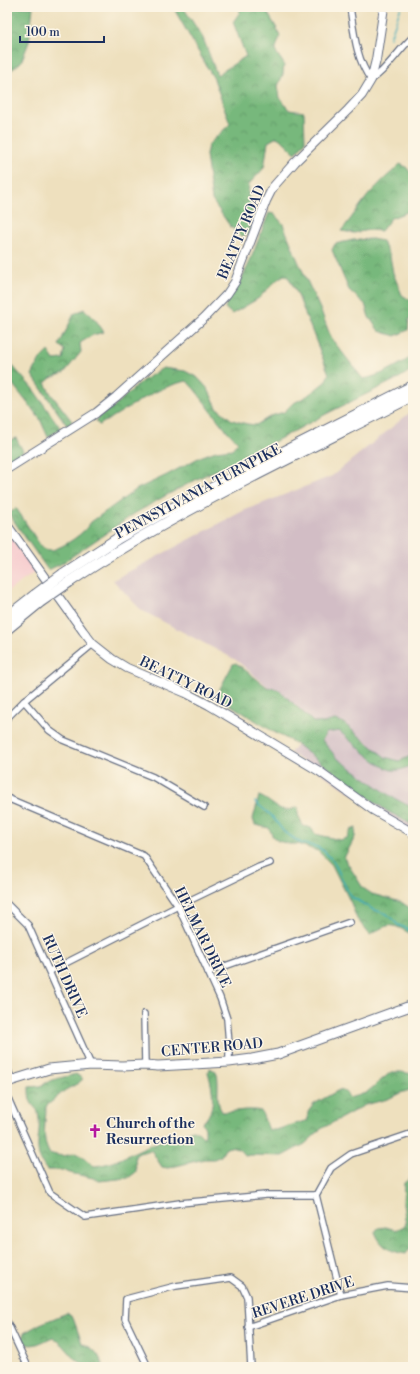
<svg xmlns="http://www.w3.org/2000/svg" width="420" height="1374" font-family="'Libre Bodoni',serif">
<defs>
<pattern id="forest-crowns" width="20" height="18" patternUnits="userSpaceOnUse"><rect width="20" height="18" fill="#77b87b"/><path d="M2 6a3 3 0 1 1 6 0M12 15a3 3 0 1 1 6 0" fill="none" stroke="#619668"/></pattern>
</defs>
<rect width="100%" height="100%" fill="#fcf5e5"/>
<filter id="ink" filterUnits="userSpaceOnUse"><feTurbulence type="fractalNoise" baseFrequency=".025" numOctaves="2"/><feDisplacementMap in="SourceGraphic" scale="8" xChannelSelector="R" yChannelSelector="G"/><feConvolveMatrix kernelMatrix="1 2 1 2 8 2 1 2 1" color-interpolation-filters="sRGB"/></filter>
<filter id="wash" filterUnits="userSpaceOnUse"><feTurbulence type="fractalNoise" baseFrequency=".012" numOctaves="4" result="noise"/><feDisplacementMap in="SourceGraphic" scale="16" xChannelSelector="R" yChannelSelector="G"/><feGaussianBlur stdDeviation="0.9" result="paint"/><feColorMatrix in="noise" values="0 0 0 0 0 0 0 0 0 0 0 0 0 0 0 0 0 1.4 0 .05"/><feComposite in="paint" operator="in"/></filter>
<g filter="url(#wash)">
<rect width="100%" height="100%" fill="#eee0be"/>
<polygon fill="#f7cfd0" points="7,532 35,572 7,592"/>
<polygon fill="#d2bdc5" points="413,410 413,833 290,753 314,725 236,660 141,610 113,580 243,511 332,476"/>
<g fill="url(#forest-crowns)" stroke="#49746c">
<polygon points="7,7 33,7 29,42 21,62 7,74"/>
<path d="M173,7H183L203,38L217,75L246,56L233,22L240,12L239,7H264L276,27L280,36L275,51L284,64L283,74L278,86L280,98L289,110L304,112L305,142L296,153C289,148 285,141 277,137L268,142L264,168L249,184L248,196L253,207L248,235L241,236L230,226L212,200L206,155L208,145L230,124L214,79Z"/>
<path d="M400,164L406,167L411,173L413,172V217L407,212L391,218L381,231L369,230L354,233L341,231C354,216 363,199 377,186C384,178 393,172 400,164Z"/>
<path d="M269,213L274,214L283,224L298,261L321,311L331,338L363,379C381,376 397,366 413,356V369L399,378L328,413L242,459L205,475L165,496L134,514L61,564L48,570L9,514L16,508L42,548C45,549 48,550 52,550C64,547 85,533 91,522L137,489L167,475L200,457L216,451L232,449L238,442C217,423 206,401 187,381C155,387 127,410 99,425L96,422L99,416L112,408L142,381L163,368L185,371L198,378L208,389L217,408L232,420L247,424L256,425L271,416L284,412L292,404L307,396L325,382L329,374L297,293L289,278L284,275L278,279L259,298L232,314L225,308L227,302L237,288L248,266Z"/>
<polygon points="372,239 382,241 390,256 393,273 402,295 413,302 413,318 409,319 408,330 395,336 379,331 369,317 365,304 349,290 332,250 335,244 353,240"/>
<polygon points="84,309 95,319 104,332 93,335 80,343 81,352 64,373 51,378 45,383 51,394 72,421 68,427 32,375 40,359 48,351 54,360 63,359 65,350 59,345 74,314"/>
<polygon points="7,361 10,363 33,389 61,429 48,437 40,419 7,377"/>
<polygon points="16,438 23,451 15,458 7,462 7,441"/>
<path d="M236,663L267,687L279,690L313,722L323,723L335,720L342,722L385,757L399,761L413,755V764C406,768 401,771 392,770C381,769 350,740 339,731L326,733L322,740L337,758L392,797L413,808V825L387,811L293,742L274,732L216,696L233,664Z"/>
<path d="M259,796C269,799 277,811 288,810C291,810 295,808 298,807V815L303,826L311,828L315,834L340,840L347,838L351,830L356,828L355,837L344,858L363,888L372,894L401,902L413,910V935C392,924 391,921 370,935L357,919L351,903L332,865L318,851L297,844H289L278,841L273,837L269,828L255,825L253,819Z"/>
<path d="M209,1068L216,1071C221,1084 214,1100 222,1112C235,1112 249,1108 261,1111L269,1130H276L308,1120V1112L314,1104L339,1090L346,1092L349,1098L366,1093L391,1072H401L413,1074V1090H410L400,1093L388,1099L365,1105L321,1129L305,1144L282,1156L251,1155L245,1156L239,1149L229,1147L225,1149L221,1156L214,1159H204L168,1168L162,1167L151,1150L139,1153L135,1156L136,1172L128,1178L99,1181L93,1178L70,1173L62,1170H47C30,1151 43,1134 38,1113C37,1108 35,1109 33,1105C29,1101 29,1093 29,1087L40,1086L52,1080L76,1074L83,1079C77,1085 70,1087 64,1091C58,1096 53,1101 46,1106C46,1123 41,1137 49,1153C59,1156 65,1157 75,1153L83,1157L94,1166C112,1165 127,1155 143,1148C159,1141 176,1136 193,1130L198,1132L203,1137L205,1136V1128L202,1123C217,1111 213,1089 208,1072Z"/>
<path d="M413,1176V1244L406,1254C389,1251 382,1248 375,1232L378,1228L386,1227L396,1230L406,1225L403,1204L404,1183Z"/>
<path d="M67,1313L73,1318L82,1343C97,1351 97,1352 104,1367H88L76,1360L63,1345L53,1337C43,1341 31,1350 22,1341L24,1333L40,1324Z"/>
</g>
<g fill="none" stroke-linecap="round" stroke-linejoin="round">
<g stroke="#3cabb9" stroke-width="1.5">
<polyline points="390,38 401,7"/>
<polyline points="255,802 271,815 284,832 301,843 317,847 324,851 334,862 350,896 372,909 387,914 398,925 408,929 413,936"/>
</g>
</g>
</g>
<g filter="url(#ink)">
<g fill="none" stroke-linecap="round" stroke-linejoin="round">
<g stroke="#656d80" stroke-width="8">
<g id="street">
<path d="M350,7C354,33 356,59 371,80C388,69 398,50 413,37"/>
<polyline points="24,701 49,730 63,740 153,777 204,807"/>
<polyline points="7,718 24,701 93,644"/>
<polyline points="7,798 144,856 178,906 220,998 227,1019 229,1044 229,1062"/>
<polyline points="7,904 28,925 91,1065"/>
<polyline points="50,971 178,906 259,867 270,863"/>
<polyline points="208,972 350,922"/>
<polyline points="144,1014 145,1065"/>
<polyline points="7,1068 12,1080"/>
<polyline points="7,1096 50,1193 85,1217 180,1203 266,1195 316,1195"/>
<polyline points="341,1295 316,1195 331,1168 351,1154 413,1133"/>
<polyline points="7,1322 28,1367"/>
<polyline points="248,1327 341,1295 388,1286 413,1288"/>
<polyline points="148,1367 125,1319 126,1299 176,1286 231,1278 242,1286 247,1297 251,1367"/>
</g>
</g>
<g stroke="#656d80" stroke-width="10">
<g id="secondary">
<polyline points="7,469 96,413 116,397 204,318 227,294 235,282 266,201 273,187 295,162 348,110 362,95 371,80 376,60 384,7"/>
<polyline points="7,525 83,631 93,644 112,659 127,668 186,693 209,705 319,771 373,810 413,833"/>
</g>
</g>
<g stroke="#656d80" stroke-width="11">
<polyline id="primary" points="7,1082 49,1069 91,1065 122,1066 145,1065 158,1066 229,1062 252,1059 278,1054 413,1005"/>
</g>
<g stroke="#656d80" stroke-width="12">
<g id="highway">
<polyline points="63,574 117,539 163,513 413,386"/>
<path d="M69,582C177,510 297,455 413,396"/>
<polyline points="7,617 35,595"/>
<polyline points="7,629 40,602"/>
</g>
</g>
<use href="#street" stroke="#fff" stroke-width="5.5"/>
<use href="#secondary" stroke="#fff" stroke-width="8"/>
<use href="#primary" stroke="#fff" stroke-width="9"/>
<use href="#highway" stroke="#fff" stroke-width="10"/>
<g stroke="#656d80" stroke-width="12" stroke-linecap="butt">
<g id="highway-bridge">
<polyline points="35,595 63,574"/>
<polyline points="40,602 69,582"/>
</g>
</g>
<use href="#highway-bridge" stroke="#fff" stroke-width="10"/>
</g>
</g>
<defs>
<g id="church-bare" transform="scale(1.08)"><path d="M-1.2-6h2.4v3.5h3.3v2.4h-3.3V6h-2.4V-.1h-3.3v-2.4h3.3Z" fill="#b5179e" stroke="#fcf5e5" stroke-width="2.5" paint-order="stroke"/></g>
</defs>
<g fill-rule="evenodd">
<use href="#church-bare" x="95" y="1131"/>
</g>
<g text-anchor="middle" stroke-width="3" stroke-linejoin="round" paint-order="stroke">
<g font-size="14" fill="#1b2f5e" stroke="#fcf5e5">
<text transform="translate(241 232) rotate(-67)" y="5">BEATTY ROAD</text>
<text transform="translate(198 491) rotate(-28)" y="5">PENNSYLVANIA TURNPIKE</text>
<text transform="translate(186 682) rotate(26)" y="5">BEATTY ROAD</text>
<text transform="translate(203 937) rotate(64)" y="5">HELMAR DRIVE</text>
<text transform="translate(65 976) rotate(66)" y="5">RUTH DRIVE</text>
<text transform="translate(212 1047) rotate(-5)" y="5">CENTER ROAD</text>
<text transform="translate(303 1297) rotate(-18)" y="5">REVERE DRIVE</text>
</g>
<g font-size="14" font-weight="bold" fill="#1b2f5e" stroke="#fcf5e5" text-anchor="start">
<text x="106" y="1128">Church of the<tspan x="106" dy="16">Resurrection</tspan></text>
</g>
</g>
<rect width="420" height="1374" fill="none" stroke="#fcf5e5" stroke-width="24"/>
<path d="M20 36v6h84v-6" fill="none" stroke="#1b2f5e" stroke-width="2"/>
<text x="26" y="36" font-size="12" fill="#1b2f5e" stroke="#fcf5e5" stroke-width="3" paint-order="stroke">100 m</text>
</svg>
